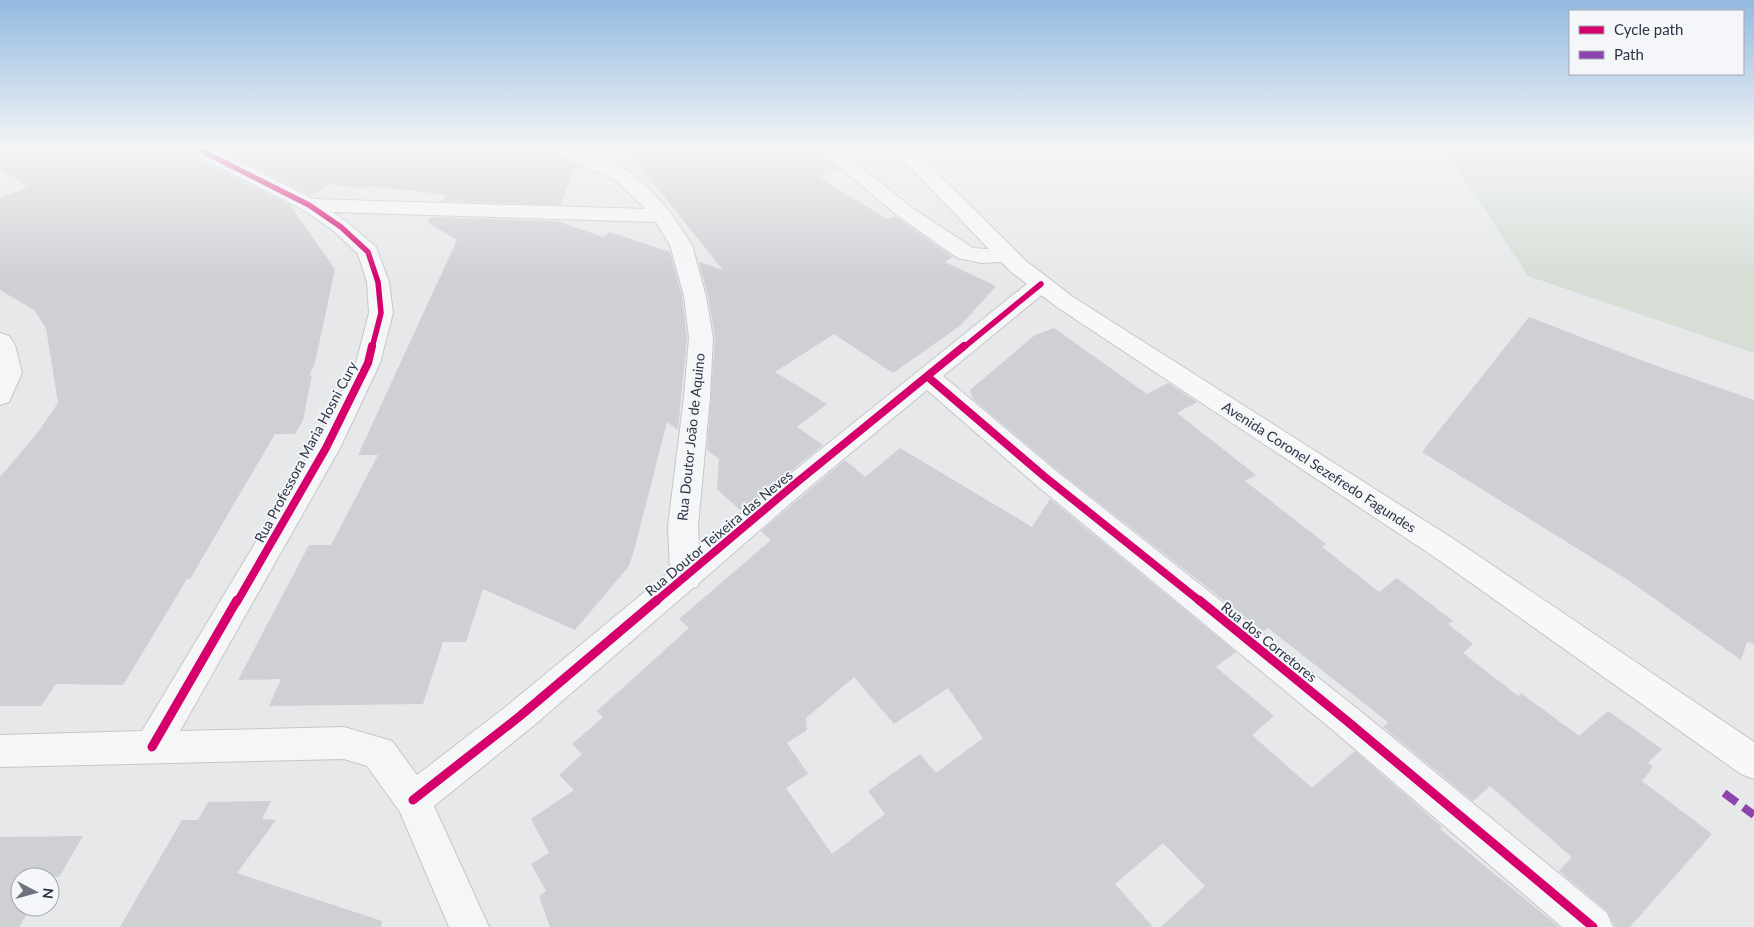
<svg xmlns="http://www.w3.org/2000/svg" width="1754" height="927" font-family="Lato,sans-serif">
<rect width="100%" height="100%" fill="#e6e8ea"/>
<polygon fill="#d6ded6" points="1445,149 1754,149 1754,353 1528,276"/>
<g fill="#ced0d3" fill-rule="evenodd">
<polygon points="0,149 187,149 190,155 290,205 335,269 315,363 309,376 312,375 303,420 295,434 275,434 190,579 187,579 123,685 56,684 41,706 0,706 0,477 38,432 58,403 46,328 34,310 0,290 0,198 28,187 0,168"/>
<polygon points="218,149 552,149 555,155 576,164 560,205 442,201 447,195 371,186 367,189 332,184 310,195"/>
<polygon points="626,149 815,149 839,169 820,178 887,219 895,216 953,257 945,262 996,286 961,325 893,373 834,334 775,372 827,404 797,427 823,445 741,511 717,489 719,459 707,450 715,338 708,296 699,262 723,270"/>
<polygon points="430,217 557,221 603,237 610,232 670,252 682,296 687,338 678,430 667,422 635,547 629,566 575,630 483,589 466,642 443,642 423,704 269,706 281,679 238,680 309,545 331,545 378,455 358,455 457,240 427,222"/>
<polygon points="1529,317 1643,361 1754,400 1754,644 1747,642 1741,660 1628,580 1422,452"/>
<polygon points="1054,328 1147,394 1168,383 1197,402 1177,413 1256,475 1245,481 1326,544 1322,547 1379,592 1397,578 1453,621 1448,624 1473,644 1463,653 1518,696 1521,693 1579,736 1608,711 1662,749 1648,763 1653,767 1642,781 1712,834 1630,927 1615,927 1608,912 1559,871 1572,857 1490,786 1473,801 1383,727 1388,722 1268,628 1263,631 1056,469 973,399 970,390 1035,335"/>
<path d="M900,448L1032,527L1050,499L1236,652L1216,667L1274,716L1252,735L1312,788L1355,751L1442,827L1440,829L1559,927H1161L1205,886L1163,843L1115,884L1153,927H550L539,896L546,891L531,864L549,853L531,819L574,790L559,775L582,754L572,744L603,717L597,711L689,628L679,619L771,540L761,531L845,460L865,477ZM854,677L894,724L948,688L983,738L936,773L920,754L868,791L885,814L832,854L786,788L808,774L787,743L807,730L806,718Z"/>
<polygon points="271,801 262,819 276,820 237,873 382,921 381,927 120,927 182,820 198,820 208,802"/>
<polygon points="83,836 59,877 20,877 20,907 31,907 19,927 0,927 0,837"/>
</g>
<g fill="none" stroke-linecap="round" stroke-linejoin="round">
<g stroke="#c4c6c8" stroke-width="2">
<g id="minor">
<path d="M189,149H213L313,199L646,209L614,179L556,153L554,149H579L628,171L651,191L670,212L692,245L706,296L713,338L710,397L698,526L699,547L1033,279L1041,277L1049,279L1052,284L1049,289L943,376L1055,470L1359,710L1607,913L1613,927H1562L1335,732L1035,484L927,390L806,490L699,583L697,587L693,588L532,727L434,806L489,927H449L400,812L367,766L344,759L0,767V735L142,731L313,447L356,363L369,313L367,282L358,254L334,231L302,209L191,153ZM333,212L656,222L670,245L684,296L689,338L684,397L668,526L670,571L508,705L417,775L392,741L344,727L180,731L340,448L380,363L393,313L389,282L376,247L348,223Z"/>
<polygon points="818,149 839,149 912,208 973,248 1016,251 1019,256 1016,261 982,263 958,258 898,216"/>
<polygon points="0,333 9,336 15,345 22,373 9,402 0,405"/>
</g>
</g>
<g stroke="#c2c5c8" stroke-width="2">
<polygon id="major" points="893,149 913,149 1026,261 1073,297 1455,540 1754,742 1754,779 1741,774 1433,556 1057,307 1010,271"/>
</g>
<use href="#minor" fill="#f5f6f7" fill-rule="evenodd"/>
<use href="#major" fill="#f8f8f8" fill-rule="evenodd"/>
<polyline stroke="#8e44ad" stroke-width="8" stroke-dasharray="16 8" stroke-linecap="butt" points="1724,793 1754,815"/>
<g stroke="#f4f6f9" stroke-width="8">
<g id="cycleway-far2">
<polyline points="198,149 309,205 341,227 368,252 378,282 381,313 372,348"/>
<polyline points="963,348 1041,284"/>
</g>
</g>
<g stroke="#f4f6f9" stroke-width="11">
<g id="cycleway-far1">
<polyline points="928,377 1045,477 1201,602"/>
<polyline points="237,602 326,448 368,363 372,346"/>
<polyline points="655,602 796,483 964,346"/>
</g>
</g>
<g stroke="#f4f6f9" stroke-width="12">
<g id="cycleway">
<polyline points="1199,600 1347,721 1593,927"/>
<polyline points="152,747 237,600"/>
<polyline points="413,800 520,716 657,600"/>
</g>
</g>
<use href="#cycleway-far2" stroke="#d6006c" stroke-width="5.5"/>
<use href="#cycleway-far1" stroke="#d6006c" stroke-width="8"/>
<use href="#cycleway" stroke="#d6006c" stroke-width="9"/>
</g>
<linearGradient id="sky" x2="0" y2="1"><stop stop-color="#93bae0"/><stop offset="0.53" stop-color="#f4f5f6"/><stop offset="1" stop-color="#f4f5f6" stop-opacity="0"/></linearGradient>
<rect width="1754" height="279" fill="url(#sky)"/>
<g text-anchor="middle" stroke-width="4" stroke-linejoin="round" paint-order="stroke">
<g font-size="14" fill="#2b3445" stroke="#f4f6f9">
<text transform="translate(691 437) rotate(-84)" y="5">Rua Doutor João de Aquino</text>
<text transform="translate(306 452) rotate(-62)" y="5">Rua Professora Maria Hosni Cury</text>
<text transform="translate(1319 467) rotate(33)" y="5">Avenida Coronel Sezefredo Fagundes</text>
<text transform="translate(719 533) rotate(-40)" y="5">Rua Doutor Teixeira das Neves</text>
<text transform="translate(1269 642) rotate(39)" y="5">Rua dos Corretores</text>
</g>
</g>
<rect x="1569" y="10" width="175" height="65" fill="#f4f6f9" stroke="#a4a8b1"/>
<rect x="1579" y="26" width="25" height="8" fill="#d6006c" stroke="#a4a8b1"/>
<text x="1614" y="35" font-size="15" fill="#2b3445">Cycle path</text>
<rect x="1579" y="51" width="25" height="8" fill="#8e44ad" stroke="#a4a8b1"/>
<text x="1614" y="60" font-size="15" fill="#2b3445">Path</text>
<g transform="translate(35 892) rotate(96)"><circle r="24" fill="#f4f6f9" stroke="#a4a8b1"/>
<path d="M0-4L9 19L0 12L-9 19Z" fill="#6c737f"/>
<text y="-8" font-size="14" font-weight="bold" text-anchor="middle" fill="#2b3445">N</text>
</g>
</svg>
